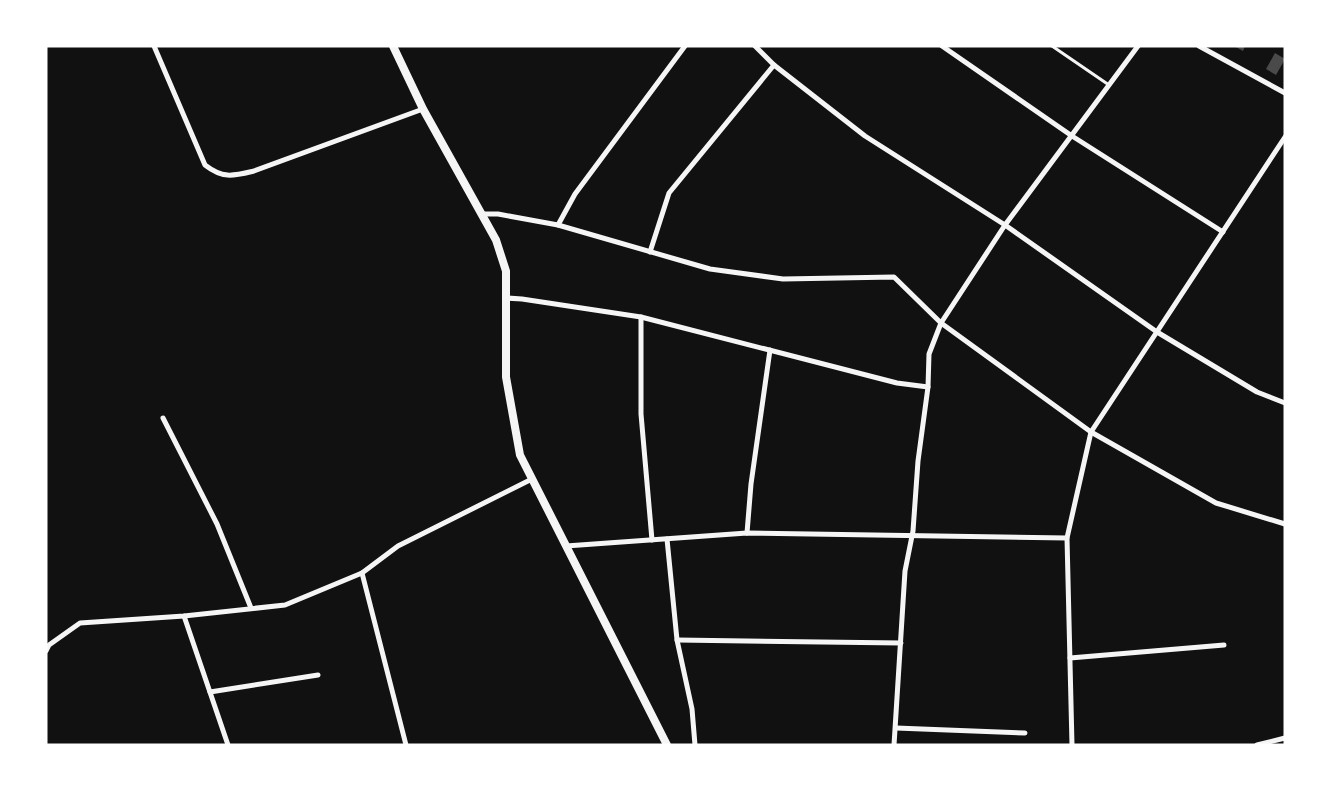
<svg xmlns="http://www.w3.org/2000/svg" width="1331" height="791" font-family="Mulish,sans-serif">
<rect width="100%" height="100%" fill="#111"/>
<g fill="#4a4a4a">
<polygon points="1234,46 1245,46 1243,51"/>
<polygon points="1275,53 1285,59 1276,75 1266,69"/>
</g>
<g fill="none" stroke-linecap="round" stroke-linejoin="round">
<polyline stroke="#f5f5f5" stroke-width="3" points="1052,46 1109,85"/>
<g stroke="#f5f5f5" stroke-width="5">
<path d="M154,46L205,165C223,179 233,176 254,171L423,109"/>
<polyline points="755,46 774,65 865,136 1005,225 1157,332 1257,392 1285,403"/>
<polyline points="942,46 1072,136 1223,232"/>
<polyline points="1199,46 1285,93"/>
<polyline points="481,214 498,214 558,225 575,194 685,46"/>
<polyline points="558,225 710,269 783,279 894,277 941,323 1091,432 1216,503 1285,524"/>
<polyline points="650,252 669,193 774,65"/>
<polyline points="506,298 522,299 641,317 897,383 928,387"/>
<polyline points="641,317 641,414 652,540"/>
<polyline points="163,418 217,524 251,608"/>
<polyline points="747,533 751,484 770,350"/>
<polyline points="667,539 677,640 692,709 695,745"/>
<polyline points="566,546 747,533 1067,538"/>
<polyline points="362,573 406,745"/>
<polyline points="184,616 228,745"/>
<polyline points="677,640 901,643"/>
<polyline points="46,651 49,645 80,623 184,616 285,605 362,573 398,546 532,479"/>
<polyline points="1070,658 1224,645"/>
<polyline points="210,692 318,675"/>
<polyline points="896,728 1025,733"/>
<polyline points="894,745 905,571 913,531 918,461 928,387 929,354 941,323 1005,225 1138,46"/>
<polyline points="1072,745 1067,538 1091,432 1285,137"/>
<polyline points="1257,745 1285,738"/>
</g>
<polyline stroke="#f5f5f5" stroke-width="8" points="393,46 423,109 496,240 506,271 506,377 520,455 667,745"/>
</g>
<rect width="1331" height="791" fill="none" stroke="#ffffff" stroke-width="95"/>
</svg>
